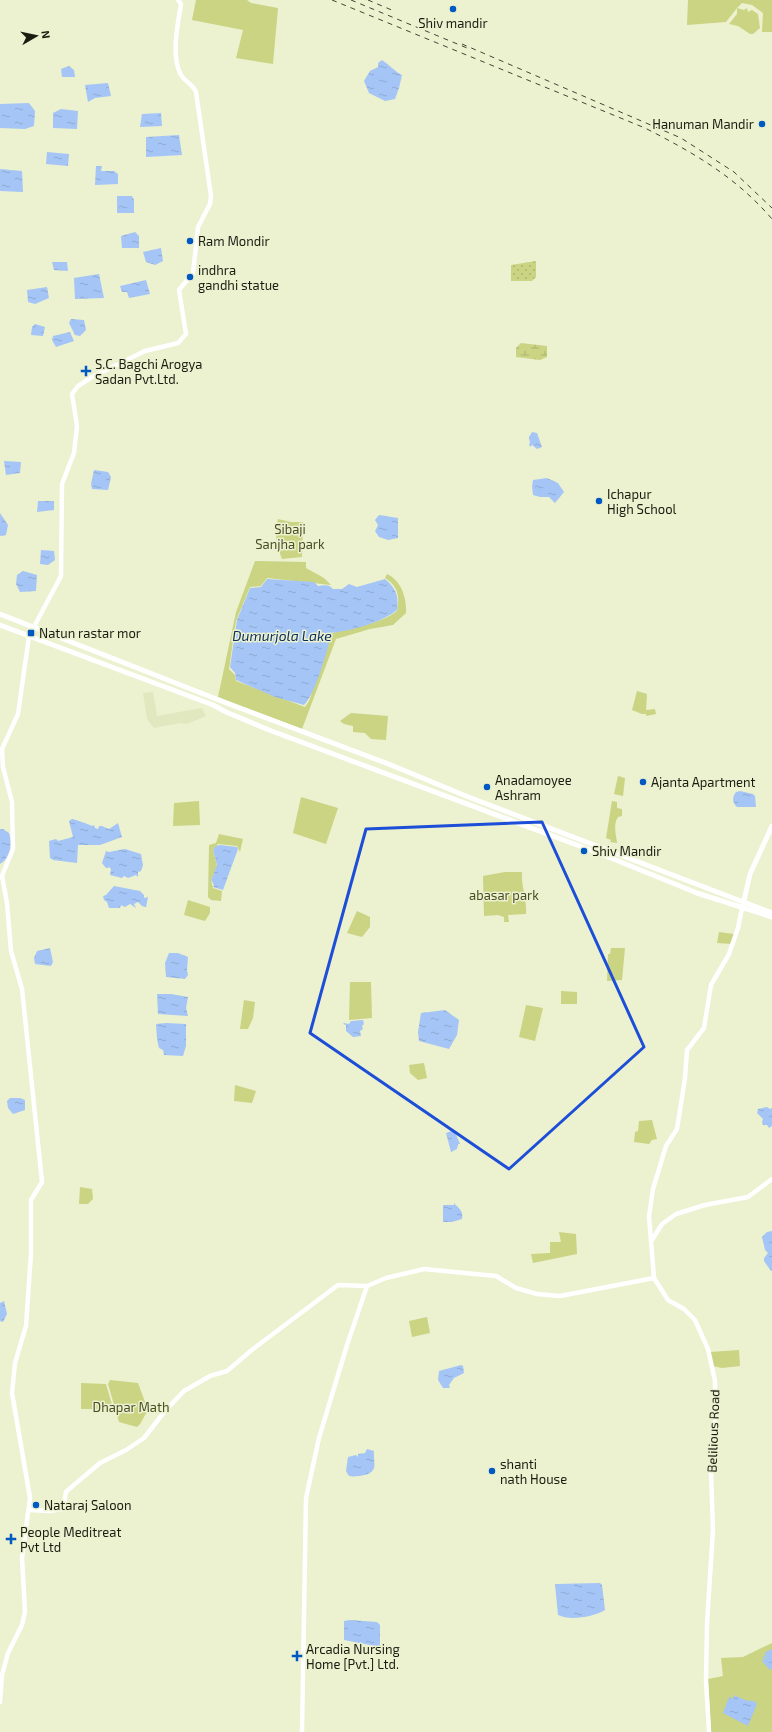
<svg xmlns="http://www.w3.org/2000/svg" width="772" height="1732" font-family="'Exo 2',sans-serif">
<defs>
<pattern id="grass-dots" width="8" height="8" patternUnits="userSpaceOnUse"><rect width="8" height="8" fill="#cad482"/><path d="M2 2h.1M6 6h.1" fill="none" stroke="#adb56f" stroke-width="1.8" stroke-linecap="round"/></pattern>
<pattern id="wetland-marsh" width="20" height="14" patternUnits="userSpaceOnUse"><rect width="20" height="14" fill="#cad482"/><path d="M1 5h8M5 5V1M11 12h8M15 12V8" fill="none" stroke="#adb56f"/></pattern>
<pattern id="water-ripples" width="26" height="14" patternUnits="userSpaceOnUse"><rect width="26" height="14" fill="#a4c5f6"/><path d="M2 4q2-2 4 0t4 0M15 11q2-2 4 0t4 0" fill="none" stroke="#8da9d2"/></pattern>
</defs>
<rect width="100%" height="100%" fill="#ecf1d0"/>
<polygon fill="#e1e7bf" points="153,692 157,716 202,708 206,716 187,724 180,723 154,728 147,719 143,693"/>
<polygon fill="url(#grass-dots)" points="536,261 536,277 532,281 511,281 511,265"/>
<polygon fill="url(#wetland-marsh)" points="521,343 547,346 547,357 540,360 516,357 516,348"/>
<g fill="#cad482">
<polygon points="196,0 247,0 251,3 278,8 273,64 236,58 243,30 192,20"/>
<polygon points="688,0 772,0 772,32 762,32 763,13 752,5 742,3 737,8 744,10 747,8 748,12 752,10 758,14 760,28 753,34 750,34 738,26 729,24 737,14 737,8 726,22 687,25"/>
<path d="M278,519L291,522H303L302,557L282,559C277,545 274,534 278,519Z"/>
<path d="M255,561L306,562V568L324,578L331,585L267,578L261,586L250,587L236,621L229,669L235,675L236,681L305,707L309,701L329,640L330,634C353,626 377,626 397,611C400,597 398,586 385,578L387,574C401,580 407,598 406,613L393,625L370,629L336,639L302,729L218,697L236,612Z"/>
<polygon points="637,691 647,694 646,710 655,709 656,714 646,716 646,714 642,714 632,710"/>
<polygon points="351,713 388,716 386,740 371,739 365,733 353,732 353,726 344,724 340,721"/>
<polygon points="618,776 625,778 623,796 614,794"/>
<polygon points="301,797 338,808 326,844 293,833"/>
<polygon points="199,801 200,825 173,826 174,803"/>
<path d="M612,801L617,802V808L622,809V816L618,817C613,824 616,834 617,843L610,842L611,840L606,838Z"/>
<polygon points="219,834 243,839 240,852 237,846 218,844 213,850 217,866 211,880 213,888 222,891 221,901 211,900 208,897 209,845 216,843"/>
<path d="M505,872H522C521,887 527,897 526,914L508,915L509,922H504V917L498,915L484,916L483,876Z"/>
<polygon points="188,900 210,907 210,913 205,921 184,915"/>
<polygon points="357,911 370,917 370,927 362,937 347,933"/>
<polygon points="719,932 734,934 731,944 717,943"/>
<polygon points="611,948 625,948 622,980 607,981 608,954 610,954"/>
<polygon points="350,982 371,982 372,1018 349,1020"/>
<polygon points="561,991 577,992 577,1004 561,1004"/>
<polygon points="244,1000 255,1002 253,1018 248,1029 240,1029"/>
<polygon points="526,1005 543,1008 535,1041 519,1037"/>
<polygon points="424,1063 427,1078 418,1080 410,1073 409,1065"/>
<polygon points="235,1085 256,1091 252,1103 234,1101"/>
<polygon points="652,1120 657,1139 652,1140 649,1144 634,1142 635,1132 638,1131 639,1121"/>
<polygon points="80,1187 92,1189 93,1199 88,1204 79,1204"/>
<polygon points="559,1232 576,1234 577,1254 533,1263 531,1254 550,1253 550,1242 561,1242"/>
<polygon points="427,1317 430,1333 412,1337 409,1321"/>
<polygon points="739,1350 740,1366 722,1368 713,1366 710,1352"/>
<polygon points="110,1380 138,1383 148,1410 140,1424 137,1427 119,1422 108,1384"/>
<polygon points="81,1383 106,1384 113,1408 110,1409 81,1409"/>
<polygon points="772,1643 772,1732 711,1732 708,1679 723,1676 721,1658 743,1657"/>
</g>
<g fill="url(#water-ripples)">
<path d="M382,60C390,65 394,71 402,75L399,88L395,99L385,101L369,93L364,81L370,71L378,67V63Z"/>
<polygon points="69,66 74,70 75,77 62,77 61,69"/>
<polygon points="108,83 111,96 95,98 88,102 85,85"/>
<polygon points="29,103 35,111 34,126 25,129 0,128 0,104"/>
<polygon points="61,109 78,111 77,129 53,128 53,113"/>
<polygon points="161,113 162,126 140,127 142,114"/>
<polygon points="179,135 182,155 146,157 146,137"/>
<polygon points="47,152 69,154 68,166 46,164"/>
<polygon points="96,166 102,166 101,171 114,171 118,174 118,184 95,185"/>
<polygon points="0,169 22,171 23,192 0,191"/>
<polygon points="117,196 132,196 134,200 134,213 117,213"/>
<polygon points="135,232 139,236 139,248 122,248 121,236"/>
<polygon points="161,248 163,261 155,265 146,262 143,252"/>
<polygon points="52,262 67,262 68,271 54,270"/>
<polygon points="99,274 104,298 75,299 74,278"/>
<polygon points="146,280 150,294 129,298 127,292 122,292 120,286"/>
<polygon points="47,287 49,298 35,304 28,302 27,290"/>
<polygon points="71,319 84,320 86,330 80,336 75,335 69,323"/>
<polygon points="35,324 45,327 43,336 31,335 32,327"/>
<polygon points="70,332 74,341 56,347 52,340 53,336"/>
<polygon points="532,432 537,433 542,447 537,449 532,445 530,447 529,444 530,443 529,437"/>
<polygon points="4,461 21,462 20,473 6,475"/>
<polygon points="94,470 108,472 111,477 108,490 92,489 91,484"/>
<polygon points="547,478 558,483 564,492 555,503 549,497 540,497 533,495 532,486 533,480"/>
<polygon points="38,501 54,501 54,510 37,512"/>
<polygon points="0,513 8,525 6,535 0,536"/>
<polygon points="379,515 398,518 398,538 388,540 379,537 375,531 378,525 375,520"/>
<polygon points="41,550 54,551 55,560 48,565 40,564"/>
<polygon points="23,571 37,575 36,591 20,592 16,584 17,575"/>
<path d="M267,579L314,582L318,586C324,585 329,584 333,589H342L349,584L357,587L385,579C396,588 399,596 397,610C381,623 350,631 330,633C329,636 329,639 329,643C325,658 315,694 304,705L275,697L236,680L235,673L230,667L237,620L250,588L261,587Z"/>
<path d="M740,791L753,794L755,796L756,807H737C732,802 732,797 736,792Z"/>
<path d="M72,819C74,819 91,825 92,826L94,825L95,828L98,829L99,826H102L109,829L118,823L122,837L100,845H78L77,863L53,860L50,858L49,841L56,839L58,841L73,837L69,821Z"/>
<path d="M0,829H3L9,833C13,844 10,858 0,864Z"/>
<polygon points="220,845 237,847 238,849 223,890 213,887 214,885 211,880 217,865 213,850 216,846"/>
<polygon points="125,849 141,854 143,865 141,871 138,872 138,877 136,875 128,878 124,876 122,878 110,875 111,869 109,867 108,868 106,868 102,863 106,851 109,852"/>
<polygon points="114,886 140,891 144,895 144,898 148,897 146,907 142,906 138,902 134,904 136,908 130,904 125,907 121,905 120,908 109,908 107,902 104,900 103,896 106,895"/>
<polygon points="50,948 53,962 51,966 35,964 34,958 37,951"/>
<polygon points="169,953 178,953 188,957 187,970 188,975 185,979 166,977 165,963"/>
<polygon points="157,994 171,994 188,997 186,1008 188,1016 158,1014"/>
<polygon points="445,1010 459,1020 457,1035 449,1049 419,1041 418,1032 421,1013"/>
<polygon points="363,1020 364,1024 362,1026 363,1029 360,1031 361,1036 353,1037 346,1031 346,1025 343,1024 344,1023 349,1024 351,1021"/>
<polygon points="166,1023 186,1024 186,1046 183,1056 164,1055 163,1050 159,1048 157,1039 156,1024"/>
<polygon points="10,1098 20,1098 25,1100 25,1110 13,1114 8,1108 7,1101"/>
<polygon points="767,1107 770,1109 772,1108 772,1126 769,1128 767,1125 763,1125 762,1122 763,1119 757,1113 758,1109"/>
<polygon points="454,1130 460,1144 458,1144 457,1149 451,1152 446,1133"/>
<path d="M454,1203C457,1207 464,1210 462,1219L452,1222H443V1205H454Z"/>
<polygon points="772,1231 772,1270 771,1271 764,1261 764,1258 768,1253 765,1250 762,1237 767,1232"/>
<polygon points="4,1301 7,1314 3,1322 0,1321 0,1303"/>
<polygon points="461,1365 463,1366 464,1373 454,1378 449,1385 450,1388 443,1388 438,1380 439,1371"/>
<path d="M367,1449L374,1451C373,1463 379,1471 365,1475C360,1476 354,1477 349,1476L346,1471L348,1457L356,1455L358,1457V1454L365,1453Z"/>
<path d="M600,1583L602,1585L605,1610C593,1617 570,1621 558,1615L555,1584Z"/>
<polygon points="350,1620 377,1622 380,1625 380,1647 344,1640 344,1621"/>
<polygon points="772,1649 772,1668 770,1670 762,1661 769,1656 761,1660 766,1654 764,1653"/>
<path d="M734,1695C743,1699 746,1701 754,1701L757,1704L748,1726L723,1713L729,1697L733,1699Z"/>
</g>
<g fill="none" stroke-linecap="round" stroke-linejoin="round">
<g stroke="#fff" stroke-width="4.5">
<polyline points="652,1240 662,1224 676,1214 705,1205 748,1197 772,1179"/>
<polyline points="30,1510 50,1511 63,1509 66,1492 68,1490 100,1463 126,1450 144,1438 165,1411 184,1391 210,1376 227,1371 253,1349 338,1285 367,1286 386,1278 424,1269 496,1276 516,1288 537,1294 560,1296 654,1278"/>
<path d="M0,1702L2,1675L8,1653L22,1625L25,1612L22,1558L30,1498L12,1393L15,1363L26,1326L31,1253V1200L42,1182L22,989L11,951L7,903L2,876L13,849L12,802L3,767L2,749L18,714L29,636L61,576L62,484L74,453L77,426L72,394L78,386L92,377L145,351L178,343L186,334L179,290L193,273L198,227L210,204L211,196L196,92C192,83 183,81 180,73C171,54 178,23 181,4L178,0"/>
<polyline points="302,1732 306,1498 319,1438 347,1345 367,1286"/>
<polyline points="709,1732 706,1681 707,1623 713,1530 711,1472 715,1442 715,1381 708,1349 695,1320 684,1309 668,1300 654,1278 649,1216 653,1189 666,1146 677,1129 685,1078 687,1050 704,1028 711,985 729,954 738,928 742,908"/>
</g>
<g stroke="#fff" stroke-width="5">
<polyline points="0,614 229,704 386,763 466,796 772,913"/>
<polyline points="0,625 213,705 226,712 269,730 601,854 697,893 772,917"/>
<polyline points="743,905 750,874 772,826"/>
</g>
<g stroke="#424535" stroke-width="1" stroke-dasharray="5 5" stroke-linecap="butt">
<path d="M332,0L645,128C694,153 736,177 772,219"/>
<polyline points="351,0 467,48"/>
<polyline points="368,0 394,11"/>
<polyline points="462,44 681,138 734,172 772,208"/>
</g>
</g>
<path fill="none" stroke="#1d4ed8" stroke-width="3" stroke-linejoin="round" d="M542,822L644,1047L509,1169L310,1033L366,829Z"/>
<g fill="#0059c2" stroke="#ecf1d0" stroke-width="1.5">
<circle cx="453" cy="9" r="4"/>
<circle cx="762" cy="124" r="4"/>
<circle cx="190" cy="241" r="4"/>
<circle cx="190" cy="277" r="4"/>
<path d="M84 365h4v4h4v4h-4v4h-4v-4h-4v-4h4z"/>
<circle cx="599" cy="501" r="4"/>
<rect x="27" y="629" width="8" height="8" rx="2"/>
<circle cx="643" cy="782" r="4"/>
<circle cx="487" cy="787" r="4"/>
<circle cx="584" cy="851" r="4"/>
<circle cx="492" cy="1471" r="4"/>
<circle cx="36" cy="1505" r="4"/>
<path d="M9 1533h4v4h4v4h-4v4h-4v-4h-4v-4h4z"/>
<path d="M295 1650h4v4h4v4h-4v4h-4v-4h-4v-4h4z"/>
</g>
<g text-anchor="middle" stroke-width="3" stroke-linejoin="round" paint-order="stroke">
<g font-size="13" fill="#1a1c10" stroke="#ecf1d0" text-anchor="start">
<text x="453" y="28" text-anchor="middle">Shiv mandir</text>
<text x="754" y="129" text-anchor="end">Hanuman Mandir</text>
<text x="198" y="246">Ram Mondir</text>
<text x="198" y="275">indhra<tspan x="198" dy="15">gandhi statue</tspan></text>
<text x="95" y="369">S.C. Bagchi Arogya<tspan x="95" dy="15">Sadan Pvt.Ltd.</tspan></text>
<text x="607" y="499">Ichapur<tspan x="607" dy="15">High School</tspan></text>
<text x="39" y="638">Natun rastar mor</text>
<text x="495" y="785">Anadamoyee<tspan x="495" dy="15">Ashram</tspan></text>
<text x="651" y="787">Ajanta Apartment</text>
<text x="592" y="856">Shiv Mandir</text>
<text x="500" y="1469">shanti<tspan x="500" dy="15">nath House</tspan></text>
<text x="44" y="1510">Nataraj Saloon</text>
<text x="20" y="1537">People Meditreat<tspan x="20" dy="15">Pvt Ltd</tspan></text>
<text x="306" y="1654">Arcadia Nursing<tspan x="306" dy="15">Home [Pvt.] Ltd.</tspan></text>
</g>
<g font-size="13" fill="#494e22" stroke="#ecf1d0">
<text x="290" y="534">Sibaji<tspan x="290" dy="15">Sanjha park</tspan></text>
<text x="504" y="900">abasar park</text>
<text x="131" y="1412">Dhapar Math</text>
</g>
<g font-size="13" fill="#1a1c10" stroke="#ecf1d0">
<text transform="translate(713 1431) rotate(-88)" y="5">Belilious Road</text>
</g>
<g font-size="14" font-style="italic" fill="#0b2f60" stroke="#ecf1d0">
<text x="282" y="641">Dumurjola Lake</text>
</g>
</g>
<g transform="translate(36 36) rotate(81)" stroke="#ecf1d0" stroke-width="3" paint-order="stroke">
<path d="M0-3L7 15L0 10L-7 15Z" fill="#1a1c10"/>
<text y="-6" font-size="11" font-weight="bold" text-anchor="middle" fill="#1a1c10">N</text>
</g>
</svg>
